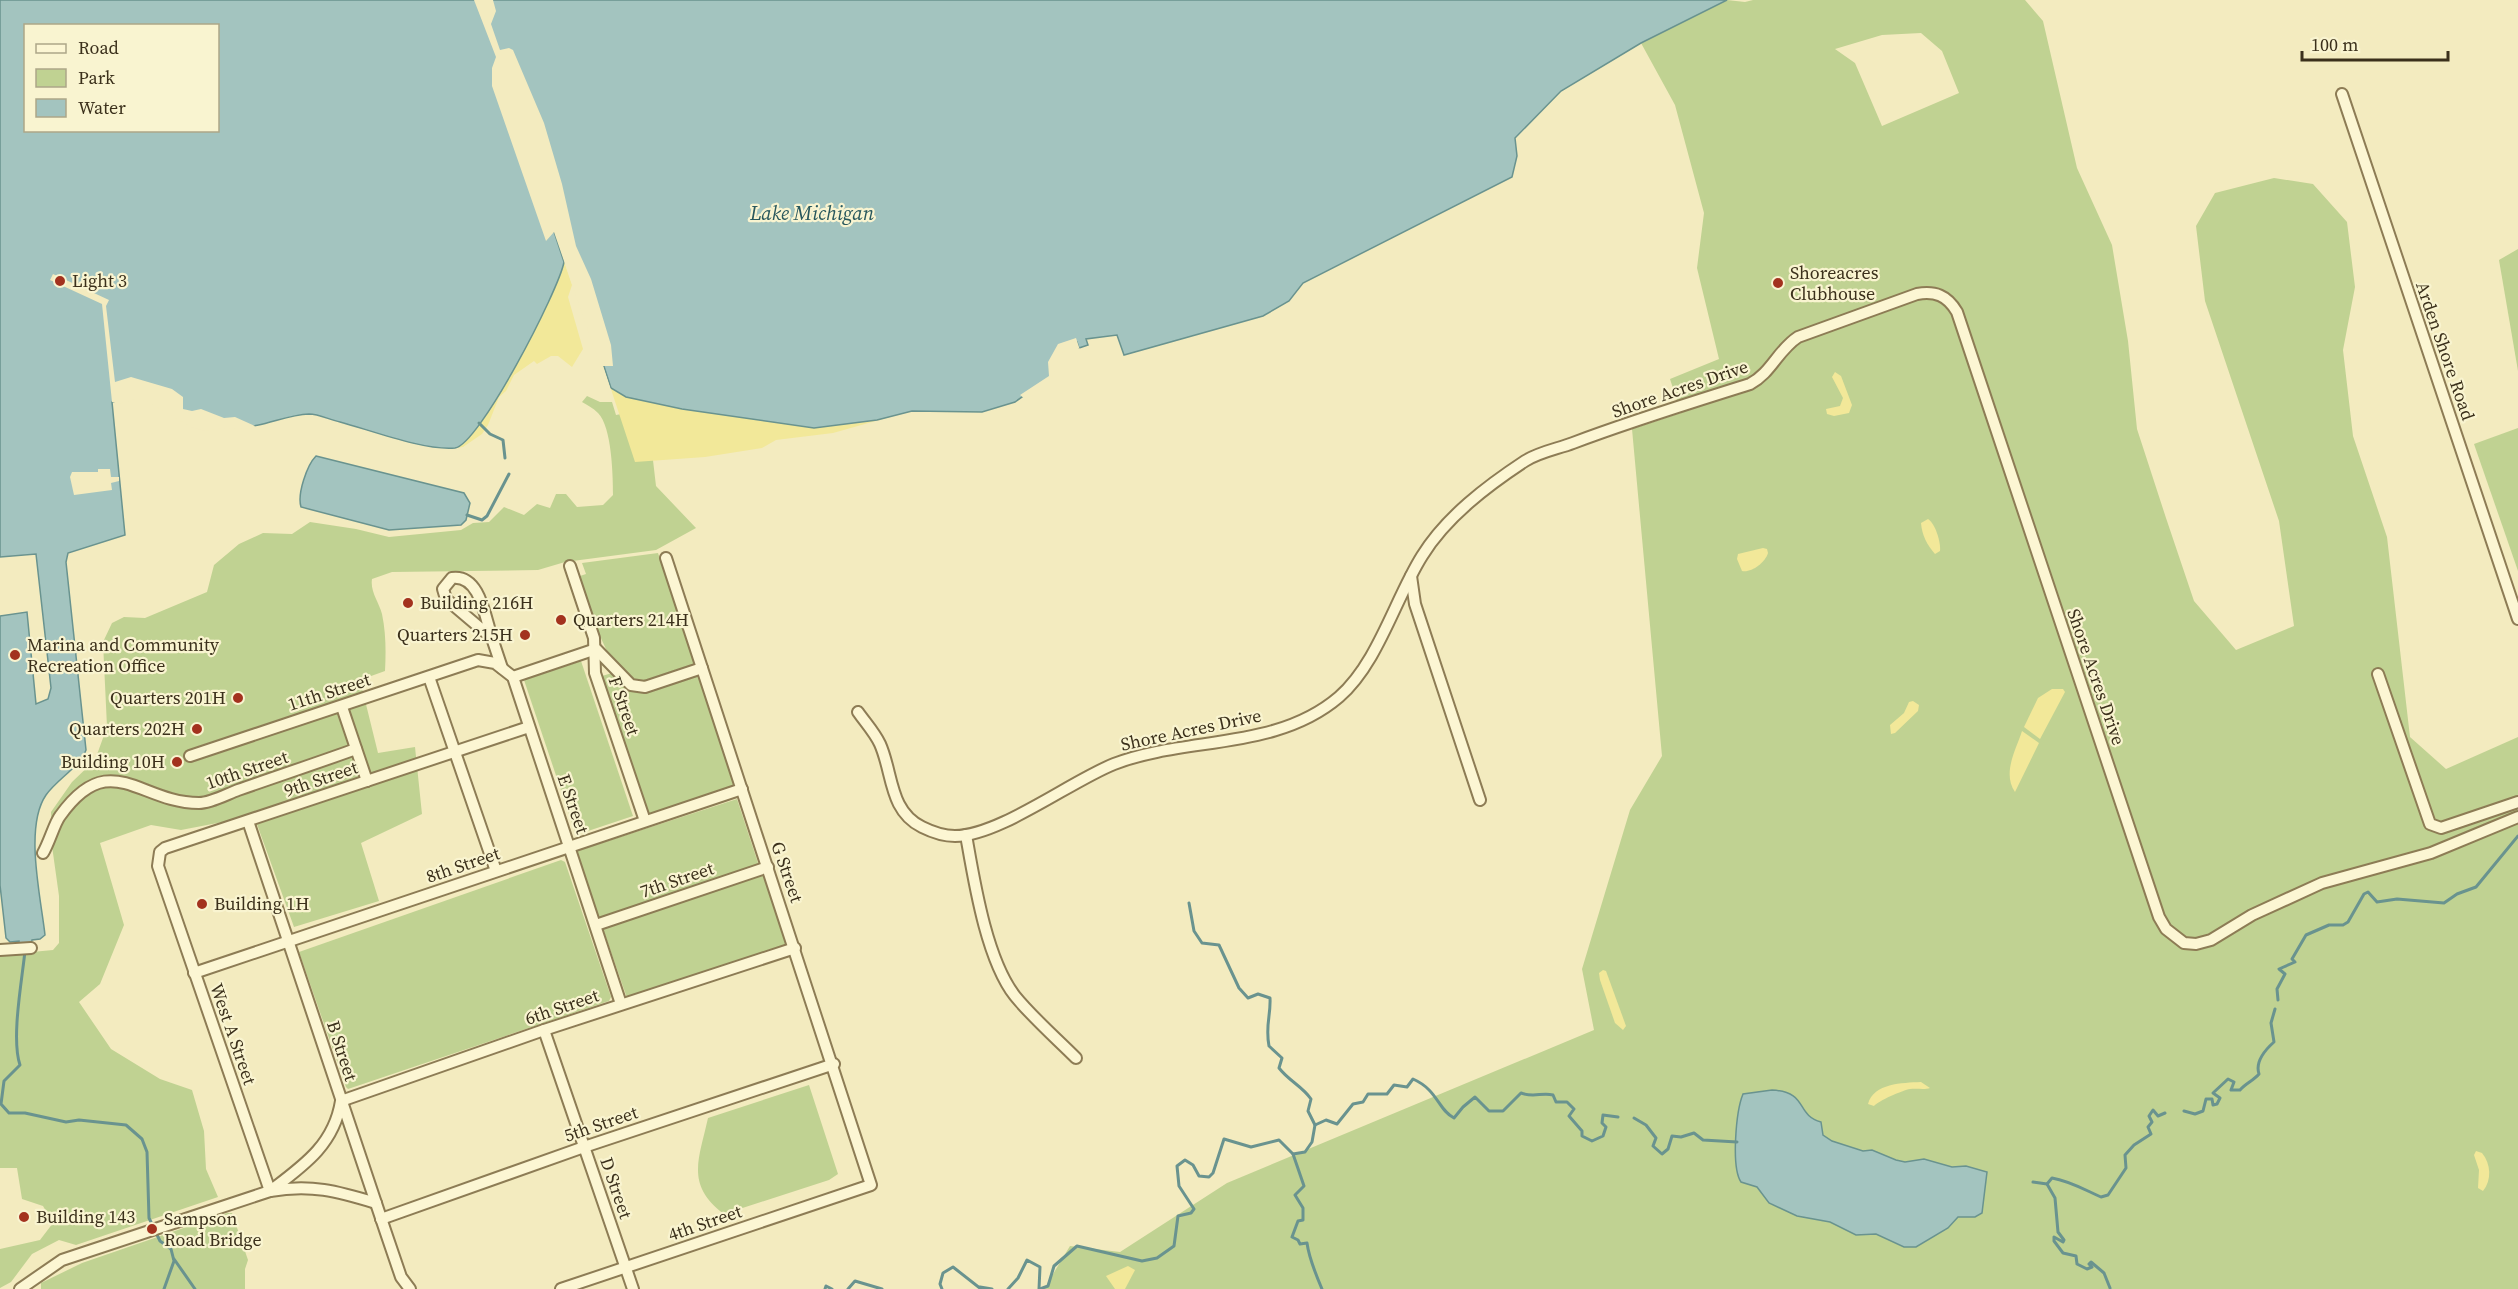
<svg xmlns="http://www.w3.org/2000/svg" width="2518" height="1289" font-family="'Source Serif 4',serif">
<rect width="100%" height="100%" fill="#f3ebbf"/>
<g fill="#c0d292" fill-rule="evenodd">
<path d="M1727,0L1745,2L1753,0H2025L2043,21L2077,168L2112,245L2128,341L2137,429L2166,518L2194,601L2236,650L2294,626L2279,521L2205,301L2196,226L2215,193L2274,178L2313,184L2347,222L2355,287L2343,350L2353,436L2387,537L2410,737L2446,769L2518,737V1289H1044L1070,1246L1120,1252L1227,1183L1594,1030L1582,969L1630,810L1662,756L1632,429L1681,413L1670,379L1719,359L1697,268L1704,213L1675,105L1641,43ZM1921,33L1942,51L1959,93L1882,126L1855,63L1835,49L1882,35Z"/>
<polygon points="2518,249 2518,371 2499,260"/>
<path d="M587,396L600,402H612L616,415L647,409L656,486L696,528L656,550L565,562L538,570L392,572L372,579C370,592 379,602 382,614C386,633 386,652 385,671L360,680L378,753L415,747L422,814L361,843L379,901L294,927L254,816L181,830L151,825L100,843L124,925L100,984L79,1002L111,1049L160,1079L192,1090L204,1131L206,1169L218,1197L76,1245L59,1240L32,1254L11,1282L0,1288V1249L40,1240L53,1223L43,1206L22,1199L17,1168H0V955L53,950L59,943V896L52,846L51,812L72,782L95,760L107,727L103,642L112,623L124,617L145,618L207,592L214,565L239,544L263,533L292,534L310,522L356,529L389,537L461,530L473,523L489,522L504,507L524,515L537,504L550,508L556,494H566L577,507L603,505L613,495C613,476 612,427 598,413C593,408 587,405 582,402Z"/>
<polygon points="2518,428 2518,571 2474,444"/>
<path d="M658,553L696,666C681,671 659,683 643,683C608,684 589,602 580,576L586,574L582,563Z"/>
<polygon points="581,661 633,816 576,835 524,680"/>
<polygon points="612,673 626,689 642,693 699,674 737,787 650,816 602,676"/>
<polygon points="737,799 759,866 599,918 577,851"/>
<polygon points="561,860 565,862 611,997 609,1001 348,1089 346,1087 299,952"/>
<polygon points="763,875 786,945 627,998 603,929"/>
<path d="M809,1085L838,1174L829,1180L724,1214C685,1185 699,1159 708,1118Z"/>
<polygon points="227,1213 232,1213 248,1260 245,1269 245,1289 41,1289 41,1283 82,1263"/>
</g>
<g fill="#f2e899">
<polygon points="554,232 572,285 568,297 583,349 572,367 558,356 551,356 537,364 534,361 514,375 506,391 499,397 488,425 482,434 463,447 456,448"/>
<polygon points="603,365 1015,402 982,412 911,411 833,433 776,440 762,448 705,457 635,462"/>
<polygon points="1835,372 1841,376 1852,405 1849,413 1834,416 1827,414 1826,409 1840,406 1843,398 1832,377"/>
<path d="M1928,519C1935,523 1941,542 1940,551L1935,554C1927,545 1922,535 1921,523Z"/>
<path d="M1763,548L1767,549L1768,553C1765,563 1751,573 1742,571L1737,559L1738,554Z"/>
<polygon points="2052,689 2063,689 2065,692 2040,739 2024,727 2038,698"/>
<polygon points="1913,701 1919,705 1918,711 1895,733 1891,734 1890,725 1904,713 1909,702"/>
<path d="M2022,731L2039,743L2015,792C2002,773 2016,750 2022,731Z"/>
<polygon points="1603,970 1606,971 1626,1026 1623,1030 1615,1023 1600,980 1599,973"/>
<path d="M1921,1082L1930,1088C1924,1090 1917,1088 1910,1089C1903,1090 1878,1101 1874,1106L1868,1104C1874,1083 1902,1083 1921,1082Z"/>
<path d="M2476,1151L2482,1153C2491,1164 2492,1180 2483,1191L2478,1188L2479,1170L2474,1155Z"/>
<polygon points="1128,1266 1135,1270 1125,1289 1115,1289 1106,1276"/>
</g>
<g fill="#a3c4bf" stroke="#69938f" stroke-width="1.5" fill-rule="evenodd">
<path d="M0,0H1727L1641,43L1561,91L1515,138L1517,156L1512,177L1303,283L1289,301L1263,316L1124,355L1117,335L1086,339L1088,345L1079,348L1077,342L1058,352L1050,377L1015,402L982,412L912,411L877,420L814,428L682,409L626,397L611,388L527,129L521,131L564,262C559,290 479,445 455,448C425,451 370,430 340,422C330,420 319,414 309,414C284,415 263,428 238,427L136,396L112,402L125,535L68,553L66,562L86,750C80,767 57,779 46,795C24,827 41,898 45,935L40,939L32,940L30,953L19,945V941L10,942L6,938L0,885V616L27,612L36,704L48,699L51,688L36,554L0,557ZM26,26H218V130H26Z"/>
<path d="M316,456L464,493L470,503L466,520L461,525L389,530L301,507C297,494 307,465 316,456Z"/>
<path d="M1772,1090C1809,1092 1795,1115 1821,1122L1823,1135L1832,1141L1863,1151L1872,1150L1896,1160L1905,1162L1924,1159L1952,1167L1966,1166L1987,1172L1982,1213L1975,1217H1958L1948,1228L1916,1247H1904L1876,1234L1856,1235L1830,1222L1797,1216L1769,1203L1757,1187L1741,1182C1731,1167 1736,1111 1743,1094Z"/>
</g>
<g fill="#f3ebbf">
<polygon points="474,0 493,0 496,11 491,24 500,50 509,48 513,50 544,123 562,184 576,246 591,279 611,345 613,366 603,366 612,393 609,391 554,232 546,241 492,86 492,68 496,57"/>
<polygon points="53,274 109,300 106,306 115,382 131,377 172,389 183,397 183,409 192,411 201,409 224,418 235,417 255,426 253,429 223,428 205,431 191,427 148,402 136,399 118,404 117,402 112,402 102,304 50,280"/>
<polygon points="1076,338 1080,350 1075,346 1060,354 1052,379 1025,399 1020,395 1049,376 1048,362 1058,344"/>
<polygon points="98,469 110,469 111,477 119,477 119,481 111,483 112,490 74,495 70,477 72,472 98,472"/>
</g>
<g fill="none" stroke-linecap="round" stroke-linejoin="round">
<g stroke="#69938f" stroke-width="3">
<polyline points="479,423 490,434 503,440 505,458"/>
<polyline points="467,515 482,520 487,516 509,474"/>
<path d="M1189,903L1194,931L1202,943L1219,945L1239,988L1248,998L1258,994L1270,998C1271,1016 1265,1025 1269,1046L1282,1058L1279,1068C1289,1081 1302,1086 1311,1099L1308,1111L1315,1125"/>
<path d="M25,951C22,980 11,1039 20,1065L4,1081L1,1104L9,1113H25L66,1122L79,1120L126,1125L142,1139L147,1152L149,1218L160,1241L171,1249L174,1261L164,1289"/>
<polyline points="2278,1000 2277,989 2285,974 2279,969 2295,962 2292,959 2306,935 2329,925 2343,925 2348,922 2364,894 2368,892 2377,902 2397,899 2444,903 2457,894 2476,887 2518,836"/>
<path d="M2184,1111L2195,1114L2203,1111L2206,1099H2212L2213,1105L2217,1104L2220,1098L2213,1093L2228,1079L2234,1082L2231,1090H2240C2246,1083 2253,1081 2259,1074C2255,1062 2265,1050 2274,1042L2271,1023L2275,1009"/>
<polyline points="1634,1118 1646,1125 1656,1138 1653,1146 1662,1154 1668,1149 1672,1136 1681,1137 1694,1133 1703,1140 1737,1142"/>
<path d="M1293,1154L1305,1152L1312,1142L1315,1125L1326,1120L1337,1124L1353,1104L1363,1102L1368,1094H1387L1394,1085L1407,1087L1413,1079C1438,1090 1438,1110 1454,1118L1463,1107L1475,1097L1489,1111H1503L1521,1093C1534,1098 1542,1092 1553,1095L1556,1102H1567L1574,1109L1569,1116L1582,1131V1136L1592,1141L1603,1136L1606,1127L1602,1123L1603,1115L1618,1117"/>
<path d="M2033,1182L2047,1184L2052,1178C2070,1181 2085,1190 2101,1197L2108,1195L2126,1168L2125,1155L2134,1145L2151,1134L2148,1127L2152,1122L2149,1116L2153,1110L2158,1116L2165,1113"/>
<polyline points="2047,1184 2055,1198 2058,1232 2064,1240 2063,1242 2054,1237 2054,1241 2063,1253 2076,1256 2077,1264 2087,1269 2092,1267 2089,1264 2091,1262 2104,1273 2110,1288"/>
<polyline points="174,1259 195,1289"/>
<polyline points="980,1287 992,1289"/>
<polyline points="825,1289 826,1286 832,1289"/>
<polyline points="848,1289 855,1281 882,1289"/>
<polyline points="942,1289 940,1284 943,1273 953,1267 981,1289"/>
<polyline points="1008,1289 1018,1278 1027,1260 1040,1267 1039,1289"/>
<path d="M1040,1289L1048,1286L1054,1266L1077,1246L1142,1261L1157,1258L1174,1246L1178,1216L1191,1213L1194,1209L1179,1186L1177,1166L1185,1160L1193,1165L1199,1176L1209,1177L1213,1173L1224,1139L1251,1147L1279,1140L1293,1154L1304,1186L1295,1195L1303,1208V1220L1298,1221L1292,1237L1298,1240L1300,1244L1307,1243C1309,1258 1316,1275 1322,1289"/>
</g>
<g stroke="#8d7c55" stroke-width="14">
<g id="street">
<polyline points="2342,94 2518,619"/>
<polyline points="570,566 594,638 595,673 645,821"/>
<polyline points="1411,576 1415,604 1480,800"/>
<path d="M452,578C480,574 485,617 492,638L446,599L443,589Z"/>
<polyline points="492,638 502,668"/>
<polyline points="2378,674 2430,824 2441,828 2518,802"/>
<polyline points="429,677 496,871"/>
<polyline points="513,677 596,649 631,685 645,687 702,668"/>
<polyline points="342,707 367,781"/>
<path d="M858,712C865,722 875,733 880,744C893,773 889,811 922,827C932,832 944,836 955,836C999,836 1071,781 1114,764C1186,736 1276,751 1339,697C1378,663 1395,599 1422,556C1446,517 1487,486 1525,461C1539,452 1557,449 1573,443C1631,421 1690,403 1750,384C1771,373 1778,350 1798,337L1917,294C1935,291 1947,295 1957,312L2159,917L2166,929L2184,943L2196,944L2211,940L2252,915L2322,883L2431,853L2518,817"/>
<path d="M529,727L165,848L160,852L158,866L270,1191C303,1166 334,1145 341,1101L544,1030L795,948"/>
<polyline points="190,756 478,660 495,663 513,677 621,1004"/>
<polyline points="248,821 386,1233 401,1277 410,1289"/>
<path d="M966,835C974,880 986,959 1015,996C1033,1018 1056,1038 1076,1058"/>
<path d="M43,853C49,843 55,822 60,816C110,746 139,803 199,803C211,803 227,794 238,790C278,776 317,763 356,749"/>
<polyline points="596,925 768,867"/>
<polyline points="0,950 31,948"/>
<polyline points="194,973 742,789"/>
<polyline points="544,1030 633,1289"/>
<polyline points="381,1219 584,1147 834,1064"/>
<path d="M20,1289L62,1260L270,1191C311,1184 337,1191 376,1203"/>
<polyline points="561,1289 871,1185 666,558"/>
</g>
</g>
<use href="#street" stroke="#fcf6d3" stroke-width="10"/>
</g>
<g fill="#a3321e" stroke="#f9f4d0" stroke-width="2">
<circle cx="60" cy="281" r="6"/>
<circle cx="1778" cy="283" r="6"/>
<circle cx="408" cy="603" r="6"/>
<circle cx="561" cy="620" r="6"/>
<circle cx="525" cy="635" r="6"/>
<circle cx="15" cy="655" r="6"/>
<circle cx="238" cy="698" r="6"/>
<circle cx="197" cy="729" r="6"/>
<circle cx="177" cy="762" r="6"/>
<circle cx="202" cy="904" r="6"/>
<circle cx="24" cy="1217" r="6"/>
<circle cx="152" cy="1229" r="6"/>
</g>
<g text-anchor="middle" stroke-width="4.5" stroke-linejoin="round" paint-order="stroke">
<g font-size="18" fill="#3b301b" stroke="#f9f4d0" text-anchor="start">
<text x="1790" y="279">Shoreacres<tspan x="1790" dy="21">Clubhouse</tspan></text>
<text x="72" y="287">Light 3</text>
<text x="420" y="609">Building 216H</text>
<text x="573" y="626">Quarters 214H</text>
<text x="513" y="641" text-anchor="end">Quarters 215H</text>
<text x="27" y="651">Marina and Community<tspan x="27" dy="21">Recreation Office</tspan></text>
<text x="226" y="704" text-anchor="end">Quarters 201H</text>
<text x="185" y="735" text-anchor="end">Quarters 202H</text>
<text x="165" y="768" text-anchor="end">Building 10H</text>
<text x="214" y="910">Building 1H</text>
<text x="36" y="1223">Building 143</text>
<text x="164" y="1225">Sampson<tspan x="164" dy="21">Road Bridge</tspan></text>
</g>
<g font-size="18" fill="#3b301b" stroke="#f9f4d0">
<text transform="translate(2445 351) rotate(71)" y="6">Arden Shore Road</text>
<text transform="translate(1680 389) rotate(-19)" y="6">Shore Acres Drive</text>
<text transform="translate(2096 677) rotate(71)" y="6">Shore Acres Drive</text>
<text transform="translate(329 692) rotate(-18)" y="6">11th Street</text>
<text transform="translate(624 706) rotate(71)" y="6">F Street</text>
<text transform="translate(1191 730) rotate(-12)" y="6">Shore Acres Drive</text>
<text transform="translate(247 770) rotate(-19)" y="6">10th Street</text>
<text transform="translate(321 779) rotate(-19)" y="6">9th Street</text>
<text transform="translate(573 804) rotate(71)" y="6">E Street</text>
<text transform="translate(463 865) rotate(-19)" y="6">8th Street</text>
<text transform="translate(787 872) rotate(71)" y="6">G Street</text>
<text transform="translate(677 880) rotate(-19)" y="6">7th Street</text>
<text transform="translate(562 1007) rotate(-19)" y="6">6th Street</text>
<text transform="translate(233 1034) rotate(71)" y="6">West A Street</text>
<text transform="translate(342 1051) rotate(72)" y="6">B Street</text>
<text transform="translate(601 1124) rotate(-19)" y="6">5th Street</text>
<text transform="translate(616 1188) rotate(71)" y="6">D Street</text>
<text transform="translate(705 1223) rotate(-19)" y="6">4th Street</text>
</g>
<g font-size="20" font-style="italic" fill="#29585d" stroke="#f9f4d0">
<text x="812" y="220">Lake Michigan</text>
</g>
</g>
<rect x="24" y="24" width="195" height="108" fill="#f9f4d0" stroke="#ada688" stroke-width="1.5"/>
<rect x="36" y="44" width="30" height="9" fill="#fcf6d3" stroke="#ada688" stroke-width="1.5"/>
<text x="78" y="54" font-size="18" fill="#3b301b">Road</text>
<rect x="36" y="69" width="30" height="18" fill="#c0d292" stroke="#ada688" stroke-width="1.5"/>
<text x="78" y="84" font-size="18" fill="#3b301b">Park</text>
<rect x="36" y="99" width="30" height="18" fill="#a3c4bf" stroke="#ada688" stroke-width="1.5"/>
<text x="78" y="114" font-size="18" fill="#3b301b">Water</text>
<path d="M2302 51v9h146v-9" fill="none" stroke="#3b301b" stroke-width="3"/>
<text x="2311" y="51" font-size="18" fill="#3b301b" stroke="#f9f4d0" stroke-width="4.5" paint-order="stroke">100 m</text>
</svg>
